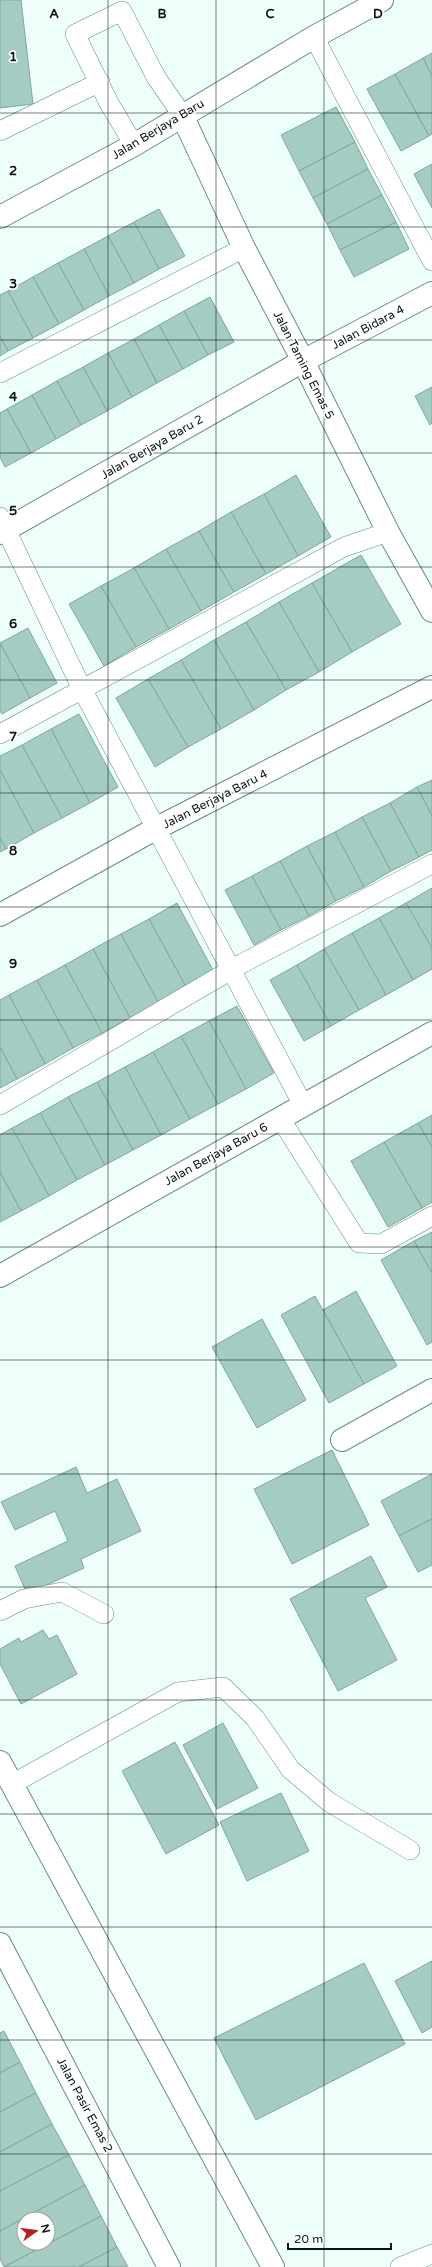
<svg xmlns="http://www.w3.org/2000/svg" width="432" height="2267" font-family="'Varela Round',sans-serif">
<rect width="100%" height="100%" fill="#eefefa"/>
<g fill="#a5ccc2" stroke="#80a79c" fill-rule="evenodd">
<polygon points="0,0 21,0 33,104 0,108"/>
<polygon points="432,53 432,76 423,58"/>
<polygon points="423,58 432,76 432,134 429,136 395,74"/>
<polygon points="395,74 429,136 401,151 367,89"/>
<polygon points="336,107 355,142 299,171 281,135"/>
<polygon points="355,142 368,169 313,198 299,171"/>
<polygon points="432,164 432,208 414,174"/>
<polygon points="368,169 382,195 327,224 313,198"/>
<polygon points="382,195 396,222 340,250 327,224"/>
<polygon points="159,209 185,256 159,269 134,222"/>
<polygon points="134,222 159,269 134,283 108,236"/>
<polygon points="396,222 409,249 354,277 340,250"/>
<polygon points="108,236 134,283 109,296 84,249"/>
<polygon points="84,249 109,296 84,310 58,263"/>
<polygon points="58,263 84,310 59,324 33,277"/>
<polygon points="33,277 59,324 33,338 8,291"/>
<polygon points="8,291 33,338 8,351 0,336 0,295"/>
<polygon points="210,297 234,342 208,355 184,311"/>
<polygon points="184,311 208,355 183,369 159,325"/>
<polygon points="159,325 183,369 157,383 134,339"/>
<polygon points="0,336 8,351 0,356"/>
<polygon points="134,339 157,383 132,397 108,353"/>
<polygon points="108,353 132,397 107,411 83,367"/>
<polygon points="83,367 107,411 81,425 57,381"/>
<polygon points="57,381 81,425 56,439 32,395"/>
<polygon points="432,387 432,423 430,425 415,396"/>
<polygon points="32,395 56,439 31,453 7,409"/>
<polygon points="7,409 31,453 5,467 0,457 0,413"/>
<polygon points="296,475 331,537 298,556 264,494"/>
<polygon points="264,494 298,556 266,574 231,512"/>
<polygon points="231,512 266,574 234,592 199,531"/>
<polygon points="199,531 234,592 201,611 166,549"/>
<polygon points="166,549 201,611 169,629 134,568"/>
<polygon points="361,555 401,624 352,652 312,583"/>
<polygon points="134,568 169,629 136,647 101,586"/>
<polygon points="312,583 352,652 319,672 279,602"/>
<polygon points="101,586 136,647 104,666 69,604"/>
<polygon points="279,602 319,672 286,690 246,622"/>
<polygon points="246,622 286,690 254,710 214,640"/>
<polygon points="28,628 57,683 30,698 0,643"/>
<polygon points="214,640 254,710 221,729 181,660"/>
<polygon points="0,643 30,698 2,714 0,711"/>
<polygon points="181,660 221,729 188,747 148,679"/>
<polygon points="148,679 188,747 155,767 116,698"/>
<polygon points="79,714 118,787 90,803 51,729"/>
<polygon points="51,729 90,803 62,818 22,745"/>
<polygon points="22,745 62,818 34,833 0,770 0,756"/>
<polygon points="0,770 34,833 6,849 0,838"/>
<polygon points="432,780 432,816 417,787"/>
<polygon points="417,787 432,816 432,850 419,857 390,803"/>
<polygon points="390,803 419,857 391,871 362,817"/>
<polygon points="362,817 391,871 364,887 335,832"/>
<polygon points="335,832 364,887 336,901 307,846"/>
<polygon points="0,838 6,849 0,852"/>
<polygon points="307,846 336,901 309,916 280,861"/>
<polygon points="280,861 309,916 281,930 252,876"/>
<polygon points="252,876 281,930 254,945 225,890"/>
<polygon points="432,888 432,948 406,903"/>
<polygon points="177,903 214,972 186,987 149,919"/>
<polygon points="406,903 432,948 432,969 413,980 379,918"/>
<polygon points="379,918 413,980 386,995 352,933"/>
<polygon points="149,919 186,987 158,1002 121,934"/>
<polygon points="352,933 386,995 359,1010 324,949"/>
<polygon points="121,934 158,1002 130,1018 93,949"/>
<polygon points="93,949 130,1018 102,1033 65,965"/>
<polygon points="324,949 359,1010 331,1026 297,965"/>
<polygon points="65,965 102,1033 73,1048 37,980"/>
<polygon points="297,965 331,1026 304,1041 270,980"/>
<polygon points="37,980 73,1048 45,1064 9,995"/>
<polygon points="9,995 45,1064 17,1079 0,1047 0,1000"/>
<polygon points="237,1006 274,1073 246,1089 209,1021"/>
<polygon points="209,1021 246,1089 218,1104 181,1036"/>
<polygon points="181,1036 218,1104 190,1119 153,1052"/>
<polygon points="0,1047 17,1079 0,1088"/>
<polygon points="153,1052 190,1119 161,1135 125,1067"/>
<polygon points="125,1067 161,1135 133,1150 97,1082"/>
<polygon points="97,1082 133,1150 105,1165 68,1097"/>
<polygon points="68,1097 105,1165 77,1180 40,1113"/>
<polygon points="40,1113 77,1180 49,1196 12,1128"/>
<polygon points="432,1115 432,1147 418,1123"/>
<polygon points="418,1123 432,1147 432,1202 422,1208 384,1142"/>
<polygon points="12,1128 49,1196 21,1211 0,1172 0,1135"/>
<polygon points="384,1142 422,1208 388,1227 351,1161"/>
<polygon points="0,1172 21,1211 0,1222"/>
<polygon points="432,1232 432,1273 414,1241"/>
<polygon points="414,1241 432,1273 432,1342 427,1345 381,1260"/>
<polygon points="356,1291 397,1366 364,1384 323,1310"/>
<polygon points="315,1296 364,1384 329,1403 281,1315"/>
<polygon points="262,1319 306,1400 257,1428 212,1347"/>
<polygon points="332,1450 369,1525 292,1564 254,1489"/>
<polygon points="76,1467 87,1493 117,1479 141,1531 81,1559 84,1568 27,1594 15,1566 68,1541 55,1511 15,1530 1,1502"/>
<polygon points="432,1474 432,1519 399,1536 381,1501"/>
<polygon points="432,1519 432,1565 418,1572 399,1536"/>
<polygon points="371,1556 387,1587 365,1598 397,1660 338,1691 290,1599"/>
<polygon points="43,1630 49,1639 57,1635 77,1674 21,1704 0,1664 0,1649 19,1638 21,1642"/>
<polygon points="223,1723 258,1788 217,1809 183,1745"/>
<polygon points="175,1742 219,1825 166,1854 122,1771"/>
<polygon points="281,1793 309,1851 247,1881 220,1822"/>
<polygon points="432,1961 432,2027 422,2033 395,1981"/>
<polygon points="364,1963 405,2044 256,2120 214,2038"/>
<polygon points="4,2031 20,2062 0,2073 0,2033"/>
<polygon points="20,2062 36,2093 0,2112 0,2073"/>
<polygon points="36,2093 52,2124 0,2152 0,2112"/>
<polygon points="52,2124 69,2155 0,2191 0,2152"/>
<polygon points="69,2155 85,2185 0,2231 0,2191"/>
<path d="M85,2185L101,2216L4,2267L0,2259V2231ZM24,2219H48V2243H24Z"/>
<polygon points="101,2216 117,2247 79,2267 4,2267"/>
<polygon points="117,2247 128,2267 79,2267"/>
</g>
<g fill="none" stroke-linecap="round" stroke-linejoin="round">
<g stroke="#678d83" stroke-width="20">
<g id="lane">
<polyline points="314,37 432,261"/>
<polyline points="0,131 100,82"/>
<polyline points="134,145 109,103 75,34 122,11 156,77 182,115"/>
<polyline points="0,373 244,248"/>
<polyline points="0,517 82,689 303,1105"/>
<polyline points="0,734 344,547 388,532"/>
<polyline points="0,1105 243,963 432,864"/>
<polyline points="280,1118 359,1243 381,1244 432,1216"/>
<polyline points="0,1611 24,1599 62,1592 104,1614"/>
<polyline points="12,1784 178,1692 223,1687 255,1718 291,1770 329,1802 410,1850"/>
<polyline points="400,2267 432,2254"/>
</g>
</g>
<g stroke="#678d83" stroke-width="24">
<g id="street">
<polyline points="182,115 244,248 303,361 388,532 432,611"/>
<polyline points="0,217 134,145 314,37 382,0"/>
<polyline points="0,533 303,361 432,293"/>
<polyline points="0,915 157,828 432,687"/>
<polyline points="0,1276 432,1033"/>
<polyline points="342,1440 432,1390"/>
<polyline points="0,1762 273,2267"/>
<polyline points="0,1944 169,2267"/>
</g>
</g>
<use href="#lane" stroke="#fff" stroke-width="19"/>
<use href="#street" stroke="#fff" stroke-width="22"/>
</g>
<path fill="none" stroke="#081713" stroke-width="1" stroke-opacity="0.55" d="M108,0V2267M216,0V2267M324,0V2267M0,113H432M0,227H432M0,340H432M0,453H432M0,567H432M0,680H432M0,793H432M0,907H432M0,1020H432M0,1134H432M0,1247H432M0,1360H432M0,1474H432M0,1587H432M0,1700H432M0,1814H432M0,1927H432M0,2040H432M0,2154H432"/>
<g text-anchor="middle" stroke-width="3.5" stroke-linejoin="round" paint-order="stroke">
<g font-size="12" fill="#081713" stroke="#fff">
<text transform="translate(158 129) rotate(-31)" y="4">Jalan Berjaya Baru</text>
<text transform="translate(368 327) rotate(-28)" y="4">Jalan Bidara 4</text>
<text transform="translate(304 365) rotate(63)" y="4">Jalan Taming Emas 5</text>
<text transform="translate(152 447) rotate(-30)" y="4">Jalan Berjaya Baru 2</text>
<text transform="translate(215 799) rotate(-27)" y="4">Jalan Berjaya Baru 4</text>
<text transform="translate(216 1154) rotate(-29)" y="4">Jalan Berjaya Baru 6</text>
<text transform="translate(85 2105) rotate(62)" y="4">Jalan Pasir Emas 2</text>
</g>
</g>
<g font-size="13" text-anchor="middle" font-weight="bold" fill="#081713" stroke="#fff" stroke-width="3.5" stroke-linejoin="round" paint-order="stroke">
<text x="54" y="18">A</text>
<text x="162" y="18">B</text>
<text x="270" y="18">C</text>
<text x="378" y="18">D</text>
<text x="13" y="61">1</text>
<text x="13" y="175">2</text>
<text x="13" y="288">3</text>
<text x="13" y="401">4</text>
<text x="13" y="515">5</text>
<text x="13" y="628">6</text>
<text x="13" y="741">7</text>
<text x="13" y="855">8</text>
<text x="13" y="968">9</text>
</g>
<g transform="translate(36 2231) rotate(76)"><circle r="19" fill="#ffffff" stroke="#9ca2a1"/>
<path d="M0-3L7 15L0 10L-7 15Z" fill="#b32322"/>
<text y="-6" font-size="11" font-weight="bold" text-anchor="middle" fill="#081713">N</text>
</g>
<path d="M288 2243v6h103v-6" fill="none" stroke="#081713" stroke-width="2"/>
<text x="294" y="2243" font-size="12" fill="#081713" stroke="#ffffff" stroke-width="3" paint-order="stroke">20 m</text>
</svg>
